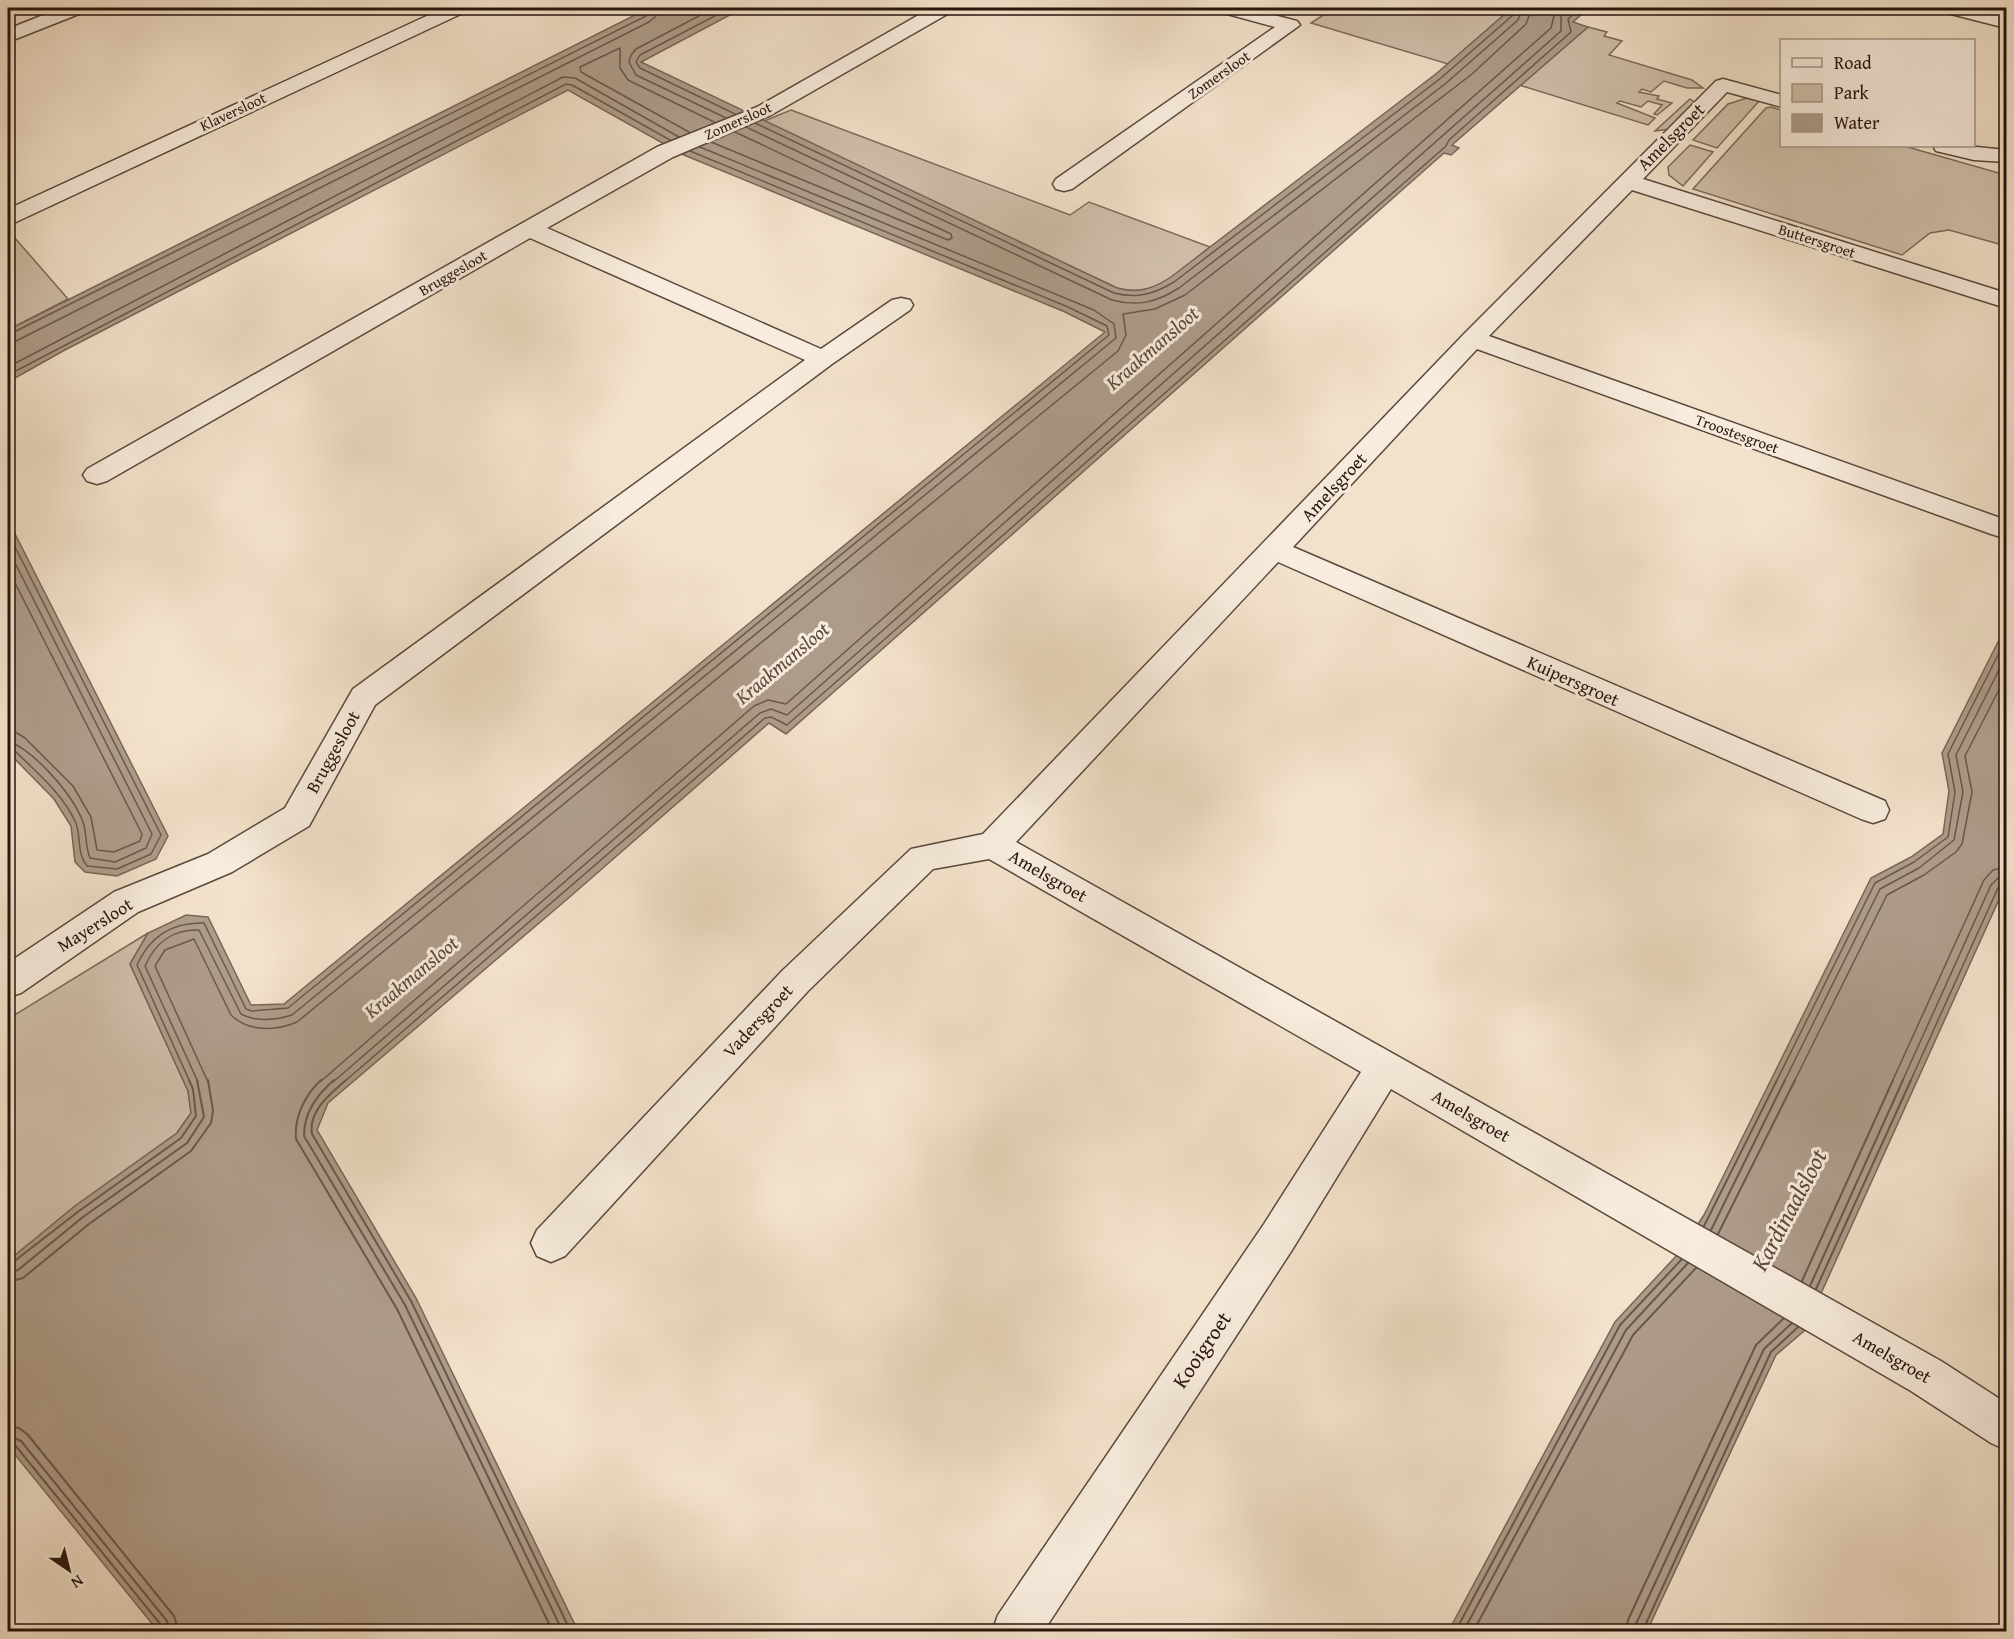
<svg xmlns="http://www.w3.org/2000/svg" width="2014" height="1639" font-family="'Gentium Book Plus',serif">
<rect width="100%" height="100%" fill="#f3e2cb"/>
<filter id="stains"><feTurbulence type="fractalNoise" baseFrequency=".00333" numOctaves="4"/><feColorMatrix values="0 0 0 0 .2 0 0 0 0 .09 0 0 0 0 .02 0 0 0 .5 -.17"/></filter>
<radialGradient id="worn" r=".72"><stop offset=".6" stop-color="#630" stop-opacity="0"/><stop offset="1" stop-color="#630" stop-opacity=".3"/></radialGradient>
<g fill="#d0bfab" stroke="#7c6a5c" stroke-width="1.5">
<polygon points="1334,8 1512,8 1448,64 1311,23"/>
<polygon points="1588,27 1607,32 1604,36 1622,41 1609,55 1692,80 1703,88 1687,88 1664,81 1651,92 1642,89 1639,92 1659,96 1657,99 1672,103 1657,115 1654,114 1662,105 1648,101 1641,107 1620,101 1617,103 1655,118 1648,125 1519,85"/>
<polygon points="1747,98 1761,99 1717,148 1693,140 1728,104"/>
<polygon points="1690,99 1696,103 1670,129 1655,131"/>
<polygon points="1771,107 1781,110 1782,146 1904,146 2006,175 2006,246 1949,230 1930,233 1902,255 1693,189 1766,108"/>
<path d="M791,110L1070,215L1089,202L1210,247C1182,269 1155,299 1117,288L764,121Z"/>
<polygon points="1690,145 1713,152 1683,186 1669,175 1668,167"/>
<polygon points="8,230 68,299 8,330"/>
<polygon points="148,933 130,964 188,1091 191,1113 177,1133 75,1206 8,1261 8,1019"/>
</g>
<g fill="#ae9c8a" stroke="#786658" stroke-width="1.5">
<path d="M649,8H743L641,62L1117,288C1138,294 1153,289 1171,277L1437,73L1512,8H1589L1573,22L1588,27L1452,145L1459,148L1451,155L1444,153L786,734L769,723L572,895L328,1103L317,1130L416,1298L578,1631H158L8,1446V1261L75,1206L177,1133L191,1113L188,1091L130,964L148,933L186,915L208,917L251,1005L284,1004L1105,332L1065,312L684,155L568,90L63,351L8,382V330Z"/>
<polygon points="8,520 168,836 156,859 117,876 85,872 75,862 71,826 54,799 8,752"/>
<polygon points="2006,626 2006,884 1804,1331 1776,1355 1647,1631 1448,1632 1615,1322 1677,1255 1704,1215 1871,878 1911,857 1943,834 1949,791 1942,753"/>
</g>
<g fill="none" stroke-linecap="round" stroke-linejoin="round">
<g stroke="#6a584b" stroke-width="1.5">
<polyline points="714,8 636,49 631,55 629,62 636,75 726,118"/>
<polyline points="730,8 640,55 636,62 640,68 735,114"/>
<path d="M755,123L1114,293C1137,299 1154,294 1174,282L1441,78L1513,15L1515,8"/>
<path d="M746,127L1112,300C1138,307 1157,302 1179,288L1445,84L1518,20L1523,8"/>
<polyline points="689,132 581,72 580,67 620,48 620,68 628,80 714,122"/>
<polyline points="711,142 948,240 952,238 951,234 735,132"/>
<polyline points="8,335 646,16 650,8"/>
<polyline points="8,342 16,341 649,22 656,16 657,8"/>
<polyline points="8,367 563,77 575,78 679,137"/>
<polyline points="8,375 566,84 572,85 670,140"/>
<path d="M8,533L161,835L151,854L117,869L87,866C76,853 82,836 75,821C62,793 36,772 14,750L8,749"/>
<path d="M8,549L152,834L146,848L115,862L90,858C85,846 87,833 83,822C73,795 35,751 8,741"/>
<polyline points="8,569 142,834 140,841 114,852 97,850 91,817 73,786 25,738 17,733 8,732"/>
<path d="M190,1082L137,965C150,936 172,922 204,923L246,1009L252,1011L288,1008L1109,335L1107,326L1068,307L690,151"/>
<path d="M198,1082L145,966C155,943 173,929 199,930L241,1014C256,1022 276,1020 292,1015L1116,338L1114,324L1094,310L700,147"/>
<path d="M208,1082L155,966L165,950L194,939L231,1015C248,1032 276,1031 297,1022L1118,351L1126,335L1123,314L1155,309L1185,295L1472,74L1526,24L1532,8"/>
<polyline points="320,1082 754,706 768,700 786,704 1551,28 1556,8"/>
<polyline points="333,1082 760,713 771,709 787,715 1561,31 1561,16 1568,8"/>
<polyline points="344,1082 765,718 771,717 787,725 1446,146 1449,140 1571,32 1568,19 1580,8"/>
<polyline points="1776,1082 1875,883 1914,862 1948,837 1955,792 1948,754 2006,639"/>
<polyline points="1784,1082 1880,889 1919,868 1954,840 1963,792 1956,755 2006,656"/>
<polyline points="1794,1082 1887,895 1924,875 1956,852 1962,844 1972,792 1965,756 2006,676"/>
<polyline points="1892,1082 1984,880 1993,870 2006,867"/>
<polyline points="1902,1082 1991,885 1998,878 2006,876"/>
<polyline points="1910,1082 1998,888 2006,884"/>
</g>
<g stroke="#6a584b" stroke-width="2">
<path d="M321,1080C305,1095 294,1117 296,1139L397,1309L553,1632"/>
<path d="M334,1080C317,1095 304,1112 304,1136L405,1305L563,1632"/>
<path d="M346,1080C331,1093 308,1111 312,1134L411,1301L571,1632"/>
<polyline points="1704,1226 1777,1080"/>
<polyline points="1711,1230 1785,1080"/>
<polyline points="1718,1234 1795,1080"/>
<polyline points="8,1266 79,1211 181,1138 196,1116 193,1089 189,1080"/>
<polyline points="8,1273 18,1270 83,1217 187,1143 204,1117 197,1080"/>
<polyline points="1802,1281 1893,1080"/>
<polyline points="8,1282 23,1278 89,1224 191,1151 211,1123 213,1111 208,1080"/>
<polyline points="1810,1286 1903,1080"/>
<polyline points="1816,1289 1911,1080"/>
<polyline points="8,1426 19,1428 28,1435 174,1616 179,1632"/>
<polyline points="8,1435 21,1441 167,1621 170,1632"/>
<polyline points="8,1443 15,1445 161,1625 162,1632"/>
<polyline points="1455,1632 1620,1325 1682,1259"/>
<polyline points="1463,1632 1626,1330 1688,1263"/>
<polyline points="1473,1632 1633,1335 1696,1268"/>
<polyline points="1626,1632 1628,1620 1756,1345 1783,1319"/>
<polyline points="1635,1632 1636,1624 1764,1349 1792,1323"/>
<polyline points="1642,1632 1771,1352 1798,1327"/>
</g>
<g stroke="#5a483c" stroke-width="3">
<g id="minor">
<polygon points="61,8 87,8 84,12 8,42 8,29"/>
<polygon points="444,8 468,8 465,12 16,222 8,224 8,209"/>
<polygon points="931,8 954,8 951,12 771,115 673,157 547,228 821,349 892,300 901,298 910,300 913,305 910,310 832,364 375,705 309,826 232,872 138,912 21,993 8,997 8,963 114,892 208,854 285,808 353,689 805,360 530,238 107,481 97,484 87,481 83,475 87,469 657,147 757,107"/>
<polygon points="1218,8 1247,8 1297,21 1300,25 1072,189 1064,191 1056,189 1053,184 1056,179 1275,27 1220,12"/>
<polygon points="1940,8 1971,8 2006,16 2006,28 1943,12"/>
<polygon points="1723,79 1782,95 1782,107 1727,92 1643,179 2006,293 2006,308 1632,190 1489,336 2006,520 2006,536 2001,537 1991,534 1477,349 1293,547 1885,801 1889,810 1885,819 1873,823 1861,819 1278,562 1016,842 1941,1361 2006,1403 2006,1450 1991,1443 1911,1391 1391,1089 1292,1250 1043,1632 992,1632 998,1615 1264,1224 1361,1072 989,859 933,869 808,991 565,1256 551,1262 537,1256 531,1243 537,1230 782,971 911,849 983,834 1464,334 1716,81"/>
<polygon points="1933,146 1967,146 2006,150 2006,162 1974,160 1936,151"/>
</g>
</g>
<use href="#minor" fill="#f7ecdd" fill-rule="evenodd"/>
</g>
<g text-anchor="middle" stroke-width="6" stroke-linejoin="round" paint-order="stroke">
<g font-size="15" fill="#27150c" stroke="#f7ecdd">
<text transform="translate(1219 75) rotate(-35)" y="5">Zomersloot</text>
<text transform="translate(233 112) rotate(-25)" y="5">Klaversloot</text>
<text transform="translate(738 121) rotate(-24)" y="5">Zomersloot</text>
<text transform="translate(1817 241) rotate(18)" y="5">Buttersgroet</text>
<text transform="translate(453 273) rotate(-30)" y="5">Bruggesloot</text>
<text transform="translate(1737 434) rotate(20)" y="5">Troostesgroet</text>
</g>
<g font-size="18" fill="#27150c" stroke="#f7ecdd">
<text transform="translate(1671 137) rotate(-45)" y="6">Amelsgroet</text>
<text transform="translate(1334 487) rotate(-47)" y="6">Amelsgroet</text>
<text transform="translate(1573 681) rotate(24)" y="6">Kuipersgroet</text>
<text transform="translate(333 752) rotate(-61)" y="6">Bruggesloot</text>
<text transform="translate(1048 876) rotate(30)" y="6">Amelsgroet</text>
<text transform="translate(95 925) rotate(-32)" y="6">Mayersloot</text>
<text transform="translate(758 1021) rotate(-47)" y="6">Vadersgroet</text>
<text transform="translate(1471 1116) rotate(30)" y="6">Amelsgroet</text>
<text transform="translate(1892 1357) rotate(30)" y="6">Amelsgroet</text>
</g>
<g font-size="20" font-style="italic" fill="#5d4b3e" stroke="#f7ecdd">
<text transform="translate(1152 348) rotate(-41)" y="7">Kraakmansloot</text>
<text transform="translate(782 663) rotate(-40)" y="7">Kraakmansloot</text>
<text transform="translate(411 977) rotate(-40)" y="7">Kraakmansloot</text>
</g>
<g font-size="21" fill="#27150c" stroke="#f7ecdd">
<text transform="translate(1202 1350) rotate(-56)" y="7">Kooigroet</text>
</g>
<g font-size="24" font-style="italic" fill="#5d4b3e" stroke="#f7ecdd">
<text transform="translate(1789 1210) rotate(-62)" y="8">Kardinaalsloot</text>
</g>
</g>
<rect width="2014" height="1639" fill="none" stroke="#f3e2cb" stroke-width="30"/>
<rect x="9" y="9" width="1996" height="1621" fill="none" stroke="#27150c" stroke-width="3"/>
<rect x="15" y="15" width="1984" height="1609" fill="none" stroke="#27150c" stroke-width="1.5"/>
<rect x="1780" y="39" width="195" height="108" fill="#f7ecdd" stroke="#a49689" stroke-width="1.5"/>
<rect x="1792" y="58" width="30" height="9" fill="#f7ecdd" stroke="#a49689" stroke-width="1.5"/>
<text x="1834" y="69" font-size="18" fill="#27150c">Road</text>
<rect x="1792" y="84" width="30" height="18" fill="#d0bfab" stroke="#a49689" stroke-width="1.5"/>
<text x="1834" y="99" font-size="18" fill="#27150c">Park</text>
<rect x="1792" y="114" width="30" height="18" fill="#ae9c8a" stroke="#a49689" stroke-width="1.5"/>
<text x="1834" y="129" font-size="18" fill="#27150c">Water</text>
<g transform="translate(69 1570) rotate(145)" stroke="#f7ecdd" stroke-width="4.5" paint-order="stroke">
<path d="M0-4.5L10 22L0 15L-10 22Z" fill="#27150c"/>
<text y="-9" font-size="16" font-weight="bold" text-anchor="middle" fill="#27150c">N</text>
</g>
<rect width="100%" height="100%" filter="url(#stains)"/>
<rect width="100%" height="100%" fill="url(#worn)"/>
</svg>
